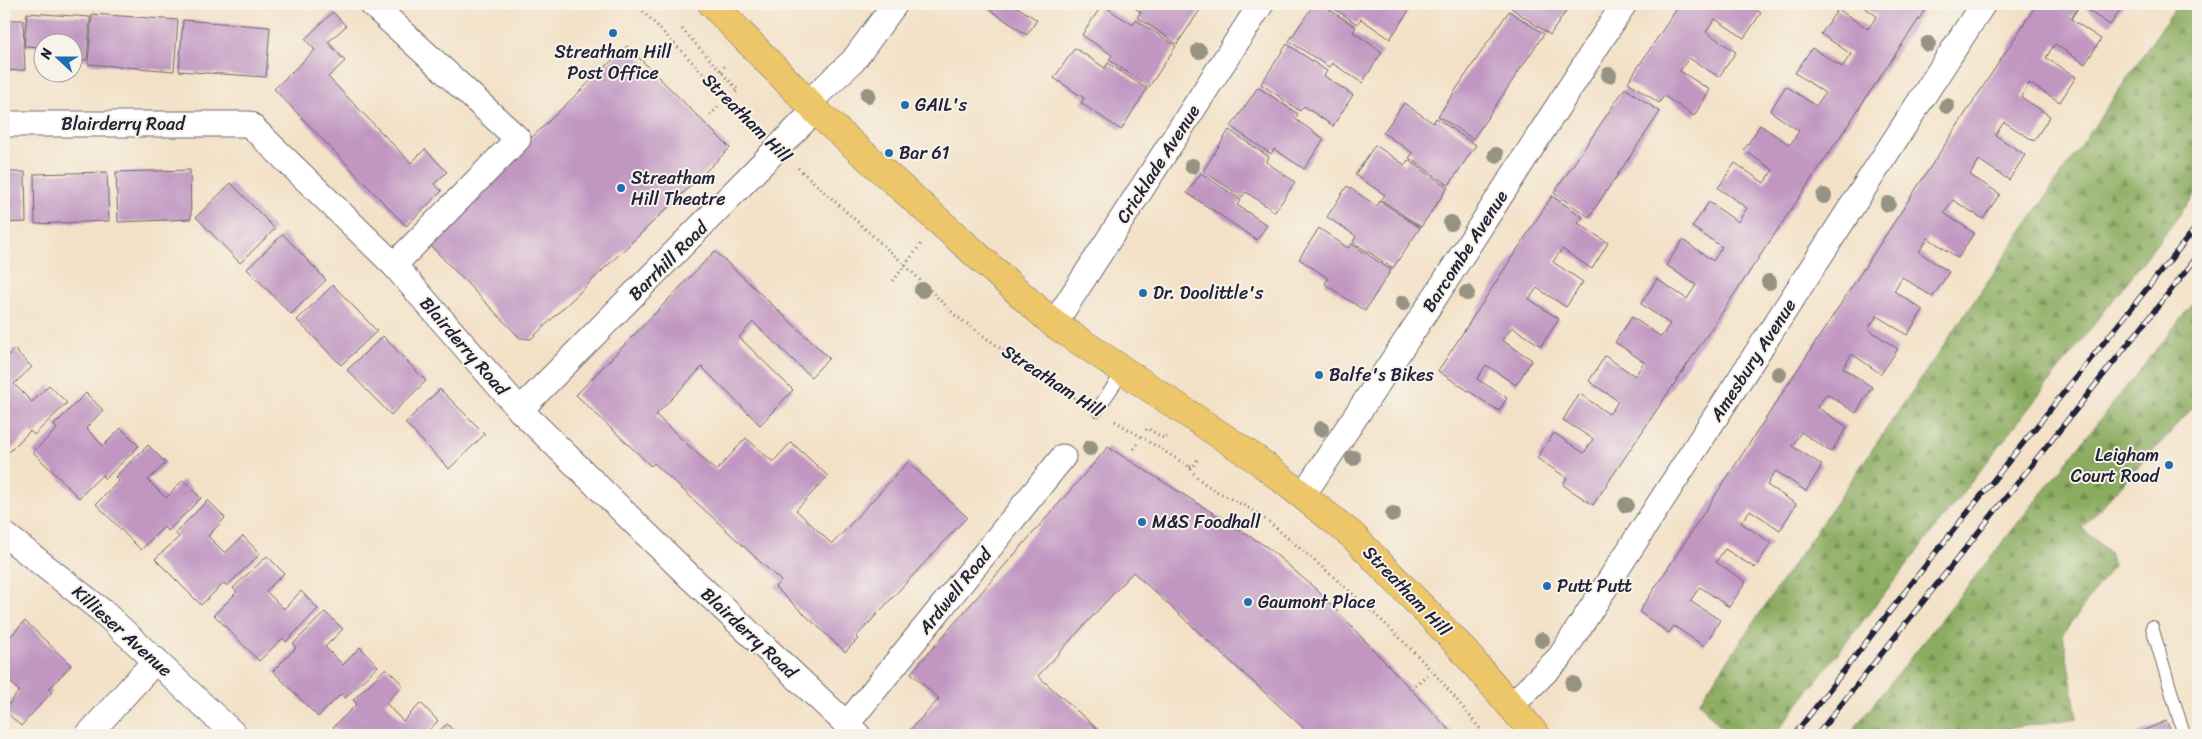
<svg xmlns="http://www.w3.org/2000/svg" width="2202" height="739" font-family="Sriracha,sans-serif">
<defs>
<pattern id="forest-firs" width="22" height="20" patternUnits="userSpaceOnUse" patternTransform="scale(1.25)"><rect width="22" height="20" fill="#8bac60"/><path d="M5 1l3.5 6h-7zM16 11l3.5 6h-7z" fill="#718c50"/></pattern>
</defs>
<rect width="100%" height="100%" fill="#f7f3e8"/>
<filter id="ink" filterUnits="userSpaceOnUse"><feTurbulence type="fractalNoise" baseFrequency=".02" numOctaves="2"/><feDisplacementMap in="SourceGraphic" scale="10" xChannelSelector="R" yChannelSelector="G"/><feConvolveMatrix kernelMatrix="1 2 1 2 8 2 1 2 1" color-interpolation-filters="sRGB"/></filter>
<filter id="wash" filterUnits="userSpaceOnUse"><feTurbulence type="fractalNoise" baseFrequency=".0096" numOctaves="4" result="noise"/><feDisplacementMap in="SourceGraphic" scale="20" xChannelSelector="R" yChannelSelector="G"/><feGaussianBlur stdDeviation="1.12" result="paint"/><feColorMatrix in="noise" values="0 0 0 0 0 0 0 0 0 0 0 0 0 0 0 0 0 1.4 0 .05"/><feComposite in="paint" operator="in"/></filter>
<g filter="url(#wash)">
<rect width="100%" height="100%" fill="#f3e1c7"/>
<g fill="url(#forest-firs)" stroke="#56674e">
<polygon points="2178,4 2198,4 2198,191 1774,735 1727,735 1699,702"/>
<polygon points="2198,297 2198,402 2082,528 2109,552 2113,566 2063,634 2077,718 1968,735 1849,735"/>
</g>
<g id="blocks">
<g fill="#c197c2">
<polygon points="981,4 1013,4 1037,20 1027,35"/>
<polygon points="1128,4 1204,4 1177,44 1137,17 1141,12"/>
<polygon points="1314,4 1321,4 1356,27 1353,32 1382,52 1362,83 1332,63 1329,67 1289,41"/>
<polygon points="1327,4 1403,4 1410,9 1390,39 1361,19 1357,24"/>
<polygon points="1513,4 1571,4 1550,35 1511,8"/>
<polygon points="1680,4 1747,4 1761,13 1744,38 1715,19 1706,32 1736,52 1719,77 1689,58 1680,71 1710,90 1694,116 1664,96 1659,103 1628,82"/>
<polygon points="1859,4 1929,4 1593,505 1563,485 1567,478 1537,458 1554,433 1584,453 1593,439 1563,420 1571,407 1580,394 1609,414 1614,408 1618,401 1589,381 1605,356 1635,376 1644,362 1615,342 1632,317 1661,337 1670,324 1641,304 1657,279 1687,299 1696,285 1666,265 1683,240 1713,261 1722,247 1692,227 1709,202 1738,222 1747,208 1718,188 1735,163 1764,183 1773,170 1744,150 1760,125 1790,145 1799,131 1770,111 1786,86 1816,106 1825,93 1795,73 1812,48 1842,67 1851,54 1821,34 1838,9 1868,29 1877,16"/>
<polygon points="2037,4 2124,4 2110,25 2080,5 2071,19 2101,39 2085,64 2055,44 2050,51 2046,58 2076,77 2060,102 2029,83 2021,97 2050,116 2034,141 2004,122 1995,135 2025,155 2009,180 1979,160 1970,175 2000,194 1983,219 1953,200 1944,213 1974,233 1958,258 1928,238 1919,252 1949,272 1933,297 1902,277 1894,291 1923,310 1907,335 1877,316 1872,323 1868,329 1898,349 1881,374 1852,354 1843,368 1872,387 1856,413 1827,394 1822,400 1817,407 1847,427 1831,452 1801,432 1792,446 1822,465 1806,491 1776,471 1771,478 1767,485 1796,504 1780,530 1750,510 1741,523 1771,543 1755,568 1725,549 1716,562 1746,582 1729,607 1700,587 1690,601 1720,620 1704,646 1674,626 1669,633 1639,612"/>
<polygon points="1102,5 1133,25 1136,20 1176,46 1149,87 1109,60 1112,55 1082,35"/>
<polygon points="1509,11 1544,34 1473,139 1438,116"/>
<polygon points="333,12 346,26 328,42 345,61 328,77 411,163 425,149 447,172 434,184 442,191 406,226 274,89 315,50 305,39"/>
<polygon points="27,13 90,17 87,60 72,59 72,42 42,42 42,47 24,46 25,70 4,71 4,20 23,20 24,46"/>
<polygon points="92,14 178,20 174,71 88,64"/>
<polygon points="183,20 270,27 266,77 179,71"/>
<polygon points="1287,44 1327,71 1324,76 1353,95 1333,126 1304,106 1300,111 1261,84"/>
<polygon points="627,46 730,148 531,339 520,338 425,240"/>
<polygon points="1075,48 1105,68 1108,63 1147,89 1121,130 1081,103 1084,98 1054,78"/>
<polygon points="1258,87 1298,114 1295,119 1324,139 1304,169 1274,149 1271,154 1231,127"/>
<polygon points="1625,88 1660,112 1589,217 1554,193"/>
<polygon points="1404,103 1433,123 1436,118 1476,145 1449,185 1409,158 1413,153 1383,133"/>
<polygon points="1229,130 1269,157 1266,162 1295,182 1275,212 1246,192 1242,197 1203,171"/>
<polygon points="1375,145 1405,165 1408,160 1448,187 1421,227 1381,200 1385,195 1355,175"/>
<polygon points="190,170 191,219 118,222 116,172"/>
<polygon points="4,172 25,172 26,222 4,223"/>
<polygon points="107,172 109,221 35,224 34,174"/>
<polygon points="1201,173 1241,200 1237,205 1267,225 1257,240 1187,193"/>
<polygon points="231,183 275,229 240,263 196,217"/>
<polygon points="1347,186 1377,206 1380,201 1420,228 1393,268 1353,242 1356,236 1327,217"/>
<polygon points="1552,196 1583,217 1578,223 1608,243 1592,269 1562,249 1557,256 1553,262 1583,282 1566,307 1537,288 1529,299 1559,319 1541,346 1512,327 1507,334 1502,340 1532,360 1516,385 1486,365 1477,379 1507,398 1499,411 1438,371"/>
<polygon points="1319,228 1348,248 1352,244 1391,270 1365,311 1325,284 1328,278 1299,259"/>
<polygon points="283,234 326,280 291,314 247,269"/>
<polygon points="715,251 829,358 811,377 753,322 739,337 793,390 760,425 702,367 656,415 716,471 746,438 773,462 791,442 828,476 796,510 832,544 908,462 967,517 856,637 858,639 845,652 775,587 781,581 654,463 651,466 576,395"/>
<polygon points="333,285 377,331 341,365 297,320"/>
<polygon points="383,336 426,381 391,415 347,370"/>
<polygon points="14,349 32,367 14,384 32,402 49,385 67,403 34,435 30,431 7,454 4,451 4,360"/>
<polygon points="440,389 485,434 449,469 405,423"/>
<polygon points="86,393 103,410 86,428 103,446 121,428 139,446 105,479 102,475 79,498 33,452 57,429 54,425"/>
<polygon points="148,445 166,463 148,480 166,498 183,480 201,498 168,531 164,527 141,550 96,504 119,481 115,477"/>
<polygon points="1108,447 1267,547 1317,590 1454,735 1311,735 1133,572 1038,676 1104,735 905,735 939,699 911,673"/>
<polygon points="208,500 225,518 208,536 225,553 243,536 260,554 227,586 224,583 201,605 155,559 179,537 175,533"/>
<polygon points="267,556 284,573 266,591 284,609 301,591 318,609 286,642 283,638 259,661 214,615 237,592 233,588"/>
<polygon points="325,612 343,629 325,647 343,665 360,647 378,666 345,698 341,694 318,717 273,671 296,648 293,644"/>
<polygon points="25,621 71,665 49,689 52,692 21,726 4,710 19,691 4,676 4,643"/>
<polygon points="386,668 403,685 386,703 394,712 403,721 421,703 438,721 424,735 342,735 333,727 357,704 353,700"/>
<polygon points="2166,721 2173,735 2133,735"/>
<polygon points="447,724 458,735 435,735"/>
</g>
</g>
</g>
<g filter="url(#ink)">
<use href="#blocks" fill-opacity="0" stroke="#6b656c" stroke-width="1"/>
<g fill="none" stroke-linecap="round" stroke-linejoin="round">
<g stroke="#6b656c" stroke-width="14">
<g id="service">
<polyline points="1097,410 1123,372"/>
<polyline points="2152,627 2184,735"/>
</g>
</g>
<g stroke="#6b656c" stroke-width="27">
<g id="minor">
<polyline points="372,4 518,139 394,265"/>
<polyline points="808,103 853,61 895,4"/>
<polyline points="4,124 249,124 394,265 520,410 689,576 858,735"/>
<polyline points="1054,324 1261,4"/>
<polyline points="520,410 815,110"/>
<polyline points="1303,495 1422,317 1624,4"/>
<polyline points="4,534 102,611 235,735"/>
<polyline points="1511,706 1560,657 1983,4"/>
<polyline points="846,725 1063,457"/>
<polyline points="88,735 156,660"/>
</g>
</g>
<g stroke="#6b656c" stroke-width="29">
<polyline id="trunk" points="712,4 821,116 1054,324 1259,461 1352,535 1456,642 1536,735"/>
</g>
<g stroke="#6b656c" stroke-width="3" stroke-dasharray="1 4" stroke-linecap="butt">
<polyline points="636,4 757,129"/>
<polyline points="682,29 738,90 735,93"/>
<polyline points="721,71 725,66"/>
<polyline points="710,115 718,107"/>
<polyline points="798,168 905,265 955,315 1049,384 1077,399"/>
<polyline points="893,281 921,244"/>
<path d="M1115,421L1190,467C1200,490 1245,502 1264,518C1321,566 1379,614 1429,668C1449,689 1467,713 1485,735"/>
<polyline points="1146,430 1147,428 1165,439 1167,436"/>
<polyline points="1134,449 1137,444"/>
<polyline points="1190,467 1193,467 1199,457"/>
<polyline points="1415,685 1427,675"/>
</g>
<use href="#service" stroke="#fff" stroke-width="12"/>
<use href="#minor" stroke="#fff" stroke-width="25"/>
<use href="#trunk" stroke="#ecc669" stroke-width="28"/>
<g stroke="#22223b" stroke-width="5.5">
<g id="rail">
<polyline points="1794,735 1936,552 2198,225"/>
<polyline points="1817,735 2198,256"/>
</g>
</g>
<use href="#rail" stroke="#f7f3e8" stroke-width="4" stroke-dasharray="11" stroke-linecap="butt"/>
</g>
<g fill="#979382">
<circle cx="1928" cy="44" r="8"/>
<circle cx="1199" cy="51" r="8"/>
<circle cx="1609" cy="75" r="8"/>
<circle cx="868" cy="95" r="8"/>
<circle cx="1947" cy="106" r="8"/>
<circle cx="1496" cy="155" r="8"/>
<circle cx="1192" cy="166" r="8"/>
<circle cx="1824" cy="196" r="8"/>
<circle cx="1888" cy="204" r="8"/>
<circle cx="1451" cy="223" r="8"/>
<circle cx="1769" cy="282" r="8"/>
<circle cx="922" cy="290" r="8"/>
<circle cx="1467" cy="293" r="8"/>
<circle cx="1403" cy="303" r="8"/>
<circle cx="1779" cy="374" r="8"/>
<circle cx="1321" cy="429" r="8"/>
<circle cx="1090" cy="448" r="8"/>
<circle cx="1353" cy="458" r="8"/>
<circle cx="1626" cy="505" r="8"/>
<circle cx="1393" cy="514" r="8"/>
<circle cx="1542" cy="640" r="8"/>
<circle cx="1573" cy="684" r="8"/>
</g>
</g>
<g fill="#1f6fb2" stroke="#f7f3e8" stroke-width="2">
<circle cx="613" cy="33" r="5"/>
<circle cx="905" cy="105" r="5"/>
<circle cx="889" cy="153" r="5"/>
<circle cx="621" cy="188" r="5"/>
<circle cx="1143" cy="293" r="5"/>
<circle cx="1319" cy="375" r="5"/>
<circle cx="2169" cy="465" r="5"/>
<circle cx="1142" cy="522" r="5"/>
<circle cx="1547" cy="586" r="5"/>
<circle cx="1248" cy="602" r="5"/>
</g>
<g text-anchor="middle" stroke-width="4" stroke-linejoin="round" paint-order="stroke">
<g font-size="18" fill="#22223b" stroke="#f7f3e8" text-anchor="start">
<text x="613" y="58" text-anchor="middle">Streatham Hill<tspan x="613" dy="21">Post Office</tspan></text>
<text x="915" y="111">GAIL's</text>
<text x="899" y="159">Bar 61</text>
<text x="631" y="184">Streatham<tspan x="631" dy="21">Hill Theatre</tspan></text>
<text x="1153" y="299">Dr. Doolittle's</text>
<text x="1329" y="381">Balfe's Bikes</text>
<text x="2159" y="461" text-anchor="end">Leigham<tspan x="2159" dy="21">Court Road</tspan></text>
<text x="1152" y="528">M&amp;S Foodhall</text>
<text x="1557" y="592">Putt Putt</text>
<text x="1258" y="608">Gaumont Place</text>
</g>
<g font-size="18" fill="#22223b" stroke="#f7f3e8">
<text transform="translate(747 118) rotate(45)" y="6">Streatham Hill</text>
<text x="123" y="130">Blairderry Road</text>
<text transform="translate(1158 164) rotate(-57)" y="6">Cricklade Avenue</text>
<text transform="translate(1465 251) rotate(-57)" y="6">Barcombe Avenue</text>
<text transform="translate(668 261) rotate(-45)" y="6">Barrhill Road</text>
<text transform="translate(464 346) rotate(49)" y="6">Blairderry Road</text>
<text transform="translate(1753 360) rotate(-57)" y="6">Amesbury Avenue</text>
<text transform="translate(1053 381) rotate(33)" y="6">Streatham Hill</text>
<text transform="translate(955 591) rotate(-51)" y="6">Ardwell Road</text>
<text transform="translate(1407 591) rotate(46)" y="6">Streatham Hill</text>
<text transform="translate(122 631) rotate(42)" y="6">Killieser Avenue</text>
<text transform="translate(749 633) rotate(43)" y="6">Blairderry Road</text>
</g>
</g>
<rect width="2202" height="739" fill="none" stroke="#f7f3e8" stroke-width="20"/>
<g transform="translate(58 58) rotate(291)"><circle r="24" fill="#f7f3e8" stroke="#a29fa3"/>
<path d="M0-4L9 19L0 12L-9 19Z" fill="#1f6fb2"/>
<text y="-8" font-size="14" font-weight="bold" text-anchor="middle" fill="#22223b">N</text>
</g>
</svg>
